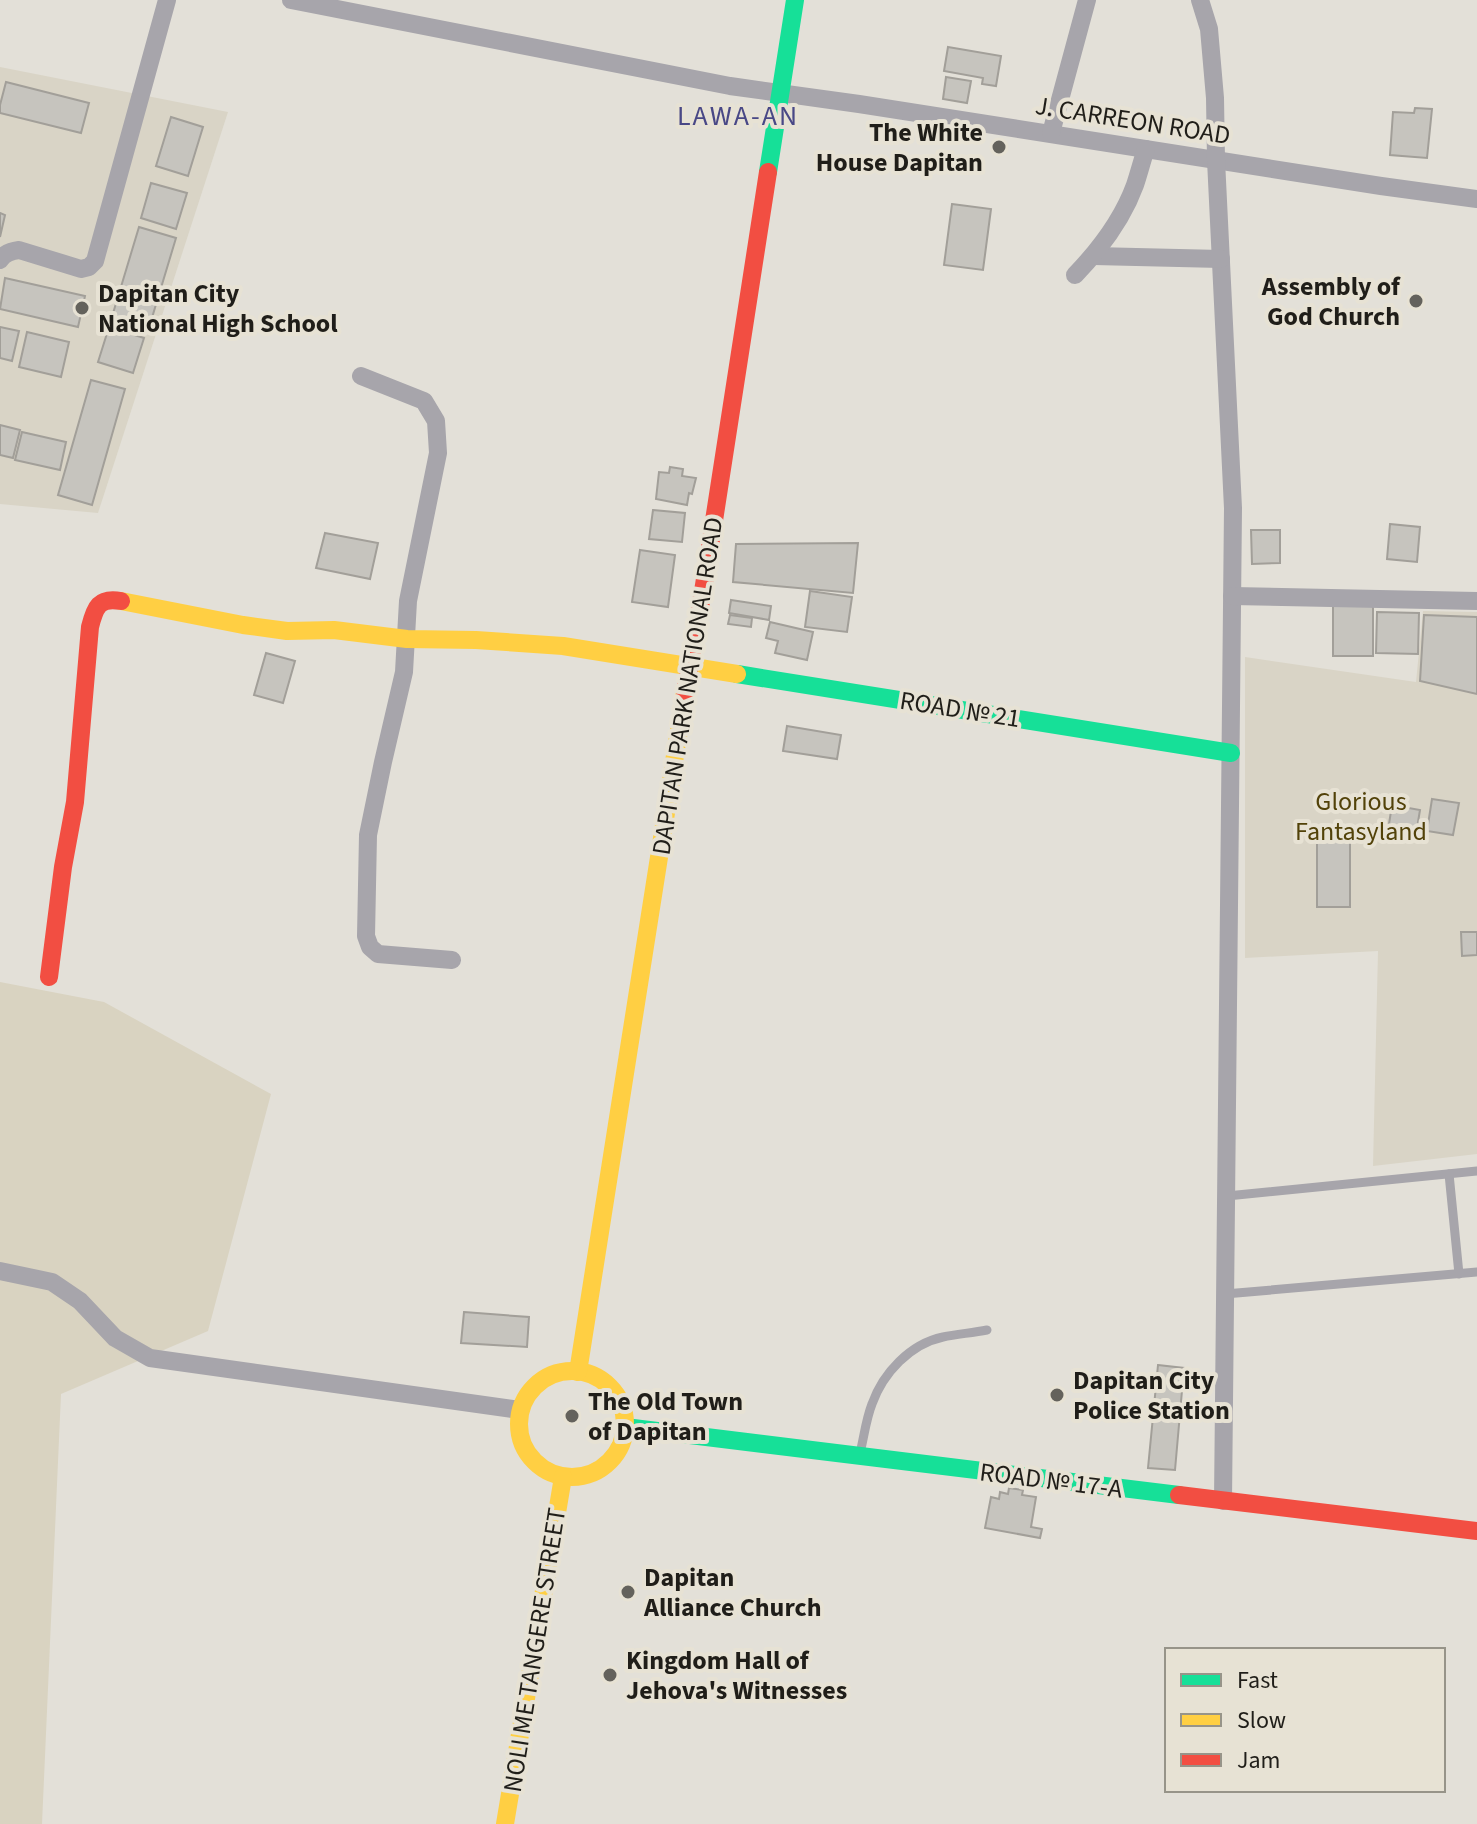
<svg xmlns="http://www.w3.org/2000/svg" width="1477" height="1824" font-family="'Source Sans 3',sans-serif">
<rect width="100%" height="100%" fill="#e3e0d8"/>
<g fill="#d9d4c6">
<polygon points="0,67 228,112 98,513 0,504"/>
<polygon points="1423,611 1477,612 1477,1154 1373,1166 1378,951 1245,958 1245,657 1416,682"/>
</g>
<polygon fill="#d9d3c1" points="0,982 104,1002 271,1094 208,1331 61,1394 42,1824 0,1824"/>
<g fill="#c6c4be" stroke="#a29f99" stroke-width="2">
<polygon points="948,47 1001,56 996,86 982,84 983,78 944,71"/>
<polygon points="946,77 971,81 967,103 943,99"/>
<polygon points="6,82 89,103 81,133 0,113 0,105"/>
<polygon points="1415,108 1432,109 1427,158 1390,155 1393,112 1414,113"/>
<polygon points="171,117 203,127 188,176 156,166"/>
<polygon points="151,183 187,193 176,229 141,218"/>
<polygon points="952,204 991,209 983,270 944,265"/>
<polygon points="0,213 5,215 0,237"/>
<polygon points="139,227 176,238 148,331 111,320"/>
<polygon points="5,278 85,296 78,327 0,309"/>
<polygon points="0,327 19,331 12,361 0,358"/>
<polygon points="109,327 144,338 133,373 98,362"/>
<polygon points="27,332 69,342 61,377 19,367"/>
<polygon points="91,380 125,389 92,505 58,495"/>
<polygon points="0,425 20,430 13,458 0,455"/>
<polygon points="22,432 66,442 60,470 15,460"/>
<polygon points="670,467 683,469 682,476 696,478 692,494 689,493 687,505 656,499 659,472 669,473"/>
<polygon points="653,510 685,513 682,542 649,539"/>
<polygon points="1390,524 1420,527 1417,562 1387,559"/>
<polygon points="1251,530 1280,530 1280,563 1252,564"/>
<polygon points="325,533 378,543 370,579 316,568"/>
<polygon points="858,543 853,593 733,582 736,544"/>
<polygon points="640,550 675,555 668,607 632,602"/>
<polygon points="810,591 852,597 847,632 805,627"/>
<polygon points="731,600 771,606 769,620 729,613"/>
<polygon points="1373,604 1373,656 1333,656 1333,605"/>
<polygon points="1377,612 1419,613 1418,654 1376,653"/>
<polygon points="730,615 752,618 751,627 728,624"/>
<polygon points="1424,615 1477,617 1477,694 1420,681"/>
<polygon points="770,622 813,632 807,660 775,653 778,641 766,638"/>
<polygon points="266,653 295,661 283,703 254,695"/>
<polygon points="787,726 841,735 837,759 783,751"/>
<polygon points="1432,799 1459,803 1453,835 1427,831"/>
<polygon points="1392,805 1420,810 1417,828 1389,824"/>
<rect x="1317" y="831" width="33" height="76"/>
<polygon points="1461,932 1477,932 1477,955 1462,956"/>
<polygon points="464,1312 529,1317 527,1347 461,1343"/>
<polygon points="1158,1365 1184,1368 1175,1470 1148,1468"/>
<polygon points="1009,1488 1023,1490 1022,1495 1036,1497 1031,1527 1042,1529 1040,1538 985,1528 991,1497 999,1499 1000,1492 1008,1494"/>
</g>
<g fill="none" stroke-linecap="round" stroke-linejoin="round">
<g stroke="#a7a5ab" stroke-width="9">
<polyline points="1449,1174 1459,1274"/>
<polyline points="1227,1196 1477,1171"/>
<polyline points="1225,1294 1477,1272"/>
<path d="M860,1453C864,1437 866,1419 872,1404C883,1373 910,1344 943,1337C957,1334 972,1333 987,1330"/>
</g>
<g stroke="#a7a5ab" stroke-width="18">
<polyline points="291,0 730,86 859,104 1381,186 1477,199"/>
<polyline points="1200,0 1209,29 1215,98 1216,160 1233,508 1223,1501"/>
<polyline points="1051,133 1087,0"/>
<polyline points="1094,256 1221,259"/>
<path d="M0,260C4,253 11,251 19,250L81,269L89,267L95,261L167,0"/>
<path d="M1075,275C1099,250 1123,218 1135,185C1139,173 1142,161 1146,149"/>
<polyline points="361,376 424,401 436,421 438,453 408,601 404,672 383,762 368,835 366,936 370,947 378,954 452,960"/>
<polyline points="1232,596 1477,601"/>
<polyline points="0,1271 52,1282 80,1301 115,1338 150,1358 520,1410"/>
</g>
<g stroke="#16e098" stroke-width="18">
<polyline points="768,172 795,0"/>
<polyline points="737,674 1231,753"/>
<polyline points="625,1427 1179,1495"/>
</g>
<g stroke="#ffcf43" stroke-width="18">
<polyline points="121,601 243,625 287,631 334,630 407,639 476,640 563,646 737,674"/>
<circle cx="572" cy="1424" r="53"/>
<polyline points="578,1372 685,692"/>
<polyline points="505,1824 563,1477"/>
</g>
<g stroke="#f24e42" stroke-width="18">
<polyline points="685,692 704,585 768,172"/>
<path d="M49,977L63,867L75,802L90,627C95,607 99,597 121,601"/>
<polyline points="1179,1495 1477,1531"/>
</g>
</g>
<g fill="#64625c" stroke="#e7e2d4" stroke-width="3">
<circle cx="999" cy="147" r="8"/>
<circle cx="1416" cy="301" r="8"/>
<circle cx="82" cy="308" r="8"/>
<circle cx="1057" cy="1395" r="8"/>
<circle cx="572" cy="1416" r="8"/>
<circle cx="628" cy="1592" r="8"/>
<circle cx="610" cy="1675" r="8"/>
</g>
<g text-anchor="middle" stroke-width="8" stroke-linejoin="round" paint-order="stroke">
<g font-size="26" fill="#201e19" stroke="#e7e2d4">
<text transform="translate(1133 120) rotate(9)" y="9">J. CARREON ROAD</text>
<text transform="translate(687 686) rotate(-81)" y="9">DAPITAN PARK NATIONAL ROAD</text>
<text transform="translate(960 709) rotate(9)" y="9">ROAD № 21</text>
<text transform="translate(1051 1480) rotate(7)" y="9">ROAD № 17-A</text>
<text transform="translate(534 1650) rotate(-81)" y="9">NOLI ME TANGERE STREET</text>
</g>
<g font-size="26" font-weight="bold" fill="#201e19" stroke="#e7e2d4" text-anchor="start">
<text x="983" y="141" text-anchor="end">The White<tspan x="983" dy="30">House Dapitan</tspan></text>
<text x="1400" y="295" text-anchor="end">Assembly of<tspan x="1400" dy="30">God Church</tspan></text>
<text x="98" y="302">Dapitan City<tspan x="98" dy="30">National High School</tspan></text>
<text x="1073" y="1389">Dapitan City<tspan x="1073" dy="30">Police Station</tspan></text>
<text x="588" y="1410">The Old Town<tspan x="588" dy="30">of Dapitan</tspan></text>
<text x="644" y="1586">Dapitan<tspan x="644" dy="30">Alliance Church</tspan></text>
<text x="626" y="1669">Kingdom Hall of<tspan x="626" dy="30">Jehova's Witnesses</tspan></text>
</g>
<g font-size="26" fill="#524209" stroke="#e7e2d4">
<text x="1361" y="810">Glorious<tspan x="1361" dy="30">Fantasyland</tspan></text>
</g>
<g font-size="28" letter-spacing="2" fill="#494886" stroke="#e7e2d4">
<text x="738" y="125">LAWA-AN</text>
</g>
</g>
<rect x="1165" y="1648" width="280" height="144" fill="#e7e2d4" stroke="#979489" stroke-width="2"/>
<rect x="1181" y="1674" width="40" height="12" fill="#16e098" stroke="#979489" stroke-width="2"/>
<text x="1237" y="1688" font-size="24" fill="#201e19">Fast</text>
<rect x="1181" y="1714" width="40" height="12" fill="#ffcf43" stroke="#979489" stroke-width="2"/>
<text x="1237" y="1728" font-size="24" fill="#201e19">Slow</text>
<rect x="1181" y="1754" width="40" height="12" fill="#f24e42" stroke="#979489" stroke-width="2"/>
<text x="1237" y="1768" font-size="24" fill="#201e19">Jam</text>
</svg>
